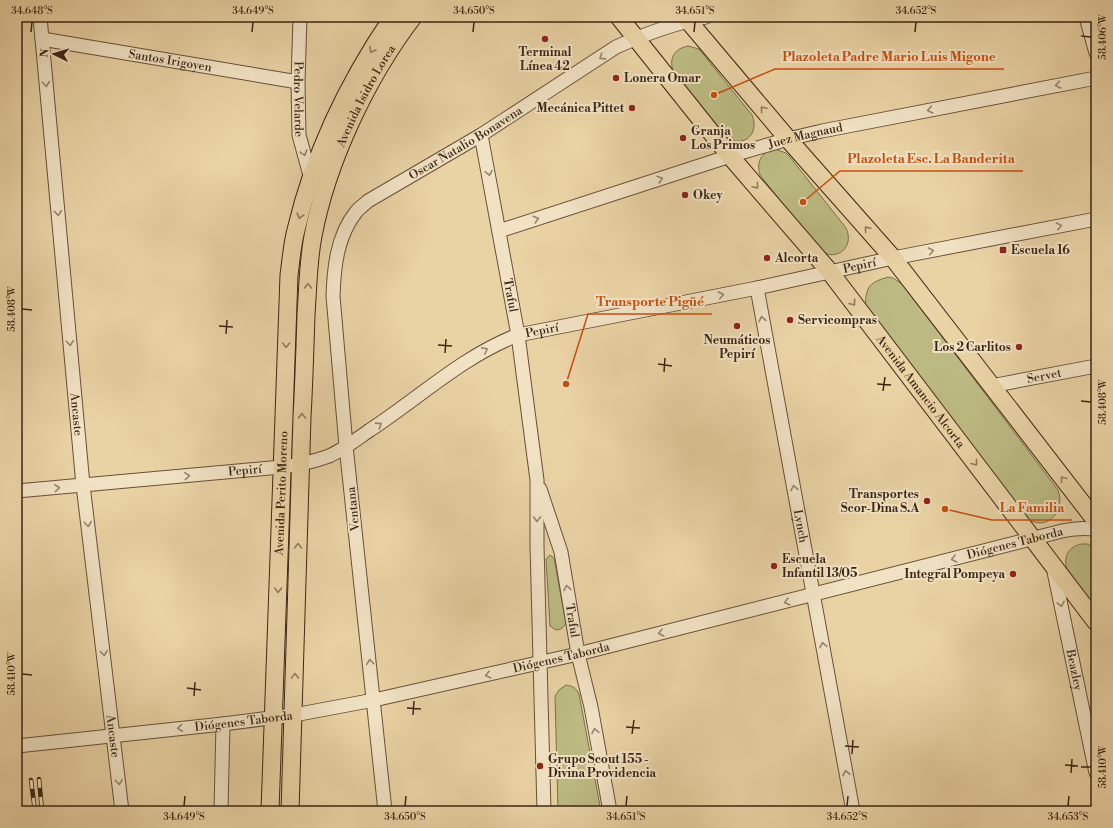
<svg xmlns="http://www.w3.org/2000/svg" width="1113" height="828" font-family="'Libre Bodoni',serif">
<rect width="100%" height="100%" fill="#e9d2a4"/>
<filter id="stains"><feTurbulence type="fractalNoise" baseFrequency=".005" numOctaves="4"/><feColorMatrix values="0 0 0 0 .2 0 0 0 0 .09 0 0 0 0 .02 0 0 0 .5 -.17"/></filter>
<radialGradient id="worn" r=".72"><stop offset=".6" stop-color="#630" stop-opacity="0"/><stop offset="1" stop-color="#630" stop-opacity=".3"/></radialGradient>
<g fill="#bcba82" stroke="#7c704c">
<path d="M688,46L699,49L752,115C760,134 743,149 726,137L673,71C669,58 674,49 688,46Z"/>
<path d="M775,149L786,153L790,157L846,228C855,247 837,262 820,251L760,175C756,162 761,152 775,149Z"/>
<path d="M888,277L893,278L902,284L1058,490C1066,510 1048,532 1028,519L865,305C867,285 869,283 888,277Z"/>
<path d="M1082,544H1088L1096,550V609L1067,569C1063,556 1069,546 1082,544Z"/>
<polygon points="550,555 554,558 566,624 561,629 556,630 550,626 546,559"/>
<path d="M566,685C573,686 576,688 579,694L601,811H558L555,696L559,690Z"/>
</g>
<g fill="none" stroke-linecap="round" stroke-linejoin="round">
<g stroke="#665139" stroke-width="15">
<g id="minor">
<path id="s1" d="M40,17L83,485L122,811"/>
<path id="s2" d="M300,17L298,82L299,135L311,179"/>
<polyline points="1086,17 1096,53"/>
<path id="s3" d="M42,39L298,82"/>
<path id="s4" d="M481,135L518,335L537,480V546L544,811"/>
<path id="s5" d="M499,231L730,156L788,139L822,131L1096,78"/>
<path id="s6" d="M757,288L853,811"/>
<path id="s7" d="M991,386L1096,366"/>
<path id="s8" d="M540,489L561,552L578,654L591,707L610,811"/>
<path id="s9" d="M17,491L281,467C298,465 313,462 329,456C343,450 357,439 370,430C419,398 463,356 518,335L757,288L893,258L1096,219"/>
<path id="s10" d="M1053,567L1096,773"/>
<path id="s11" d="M17,746L223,724L294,715L374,700L578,654L1062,531C1072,529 1086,527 1096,530"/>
<polyline points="221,811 223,724"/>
<path id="s12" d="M385,811L346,446L333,296C334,267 337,236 356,212C359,208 364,205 368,201L481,135L616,47C645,34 675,23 706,17"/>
</g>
</g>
<g stroke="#3b2615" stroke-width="19">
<g id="major">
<path id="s13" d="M619,17L730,156L830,272L1096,622"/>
<polyline points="685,17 788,139 893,258 1096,521"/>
<path id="s14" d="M270,811L289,275C291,261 292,245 296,230C314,154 349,81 393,17"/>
<path id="s15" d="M290,811C295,680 297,548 302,417C304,382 305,348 306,314C308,288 308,262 313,236C327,162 367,77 413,17"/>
</g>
</g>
<use href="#minor" stroke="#f1e2c4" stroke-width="13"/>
<use href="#major" stroke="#e9d2a4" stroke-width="17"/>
<g stroke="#3b2615" stroke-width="4.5">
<g id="rail">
<polyline points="39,779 42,811"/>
<polyline points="31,780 35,811"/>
</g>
</g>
<use href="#rail" stroke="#f1e2c4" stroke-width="3" stroke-dasharray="9" stroke-linecap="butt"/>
</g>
<defs><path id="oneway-chevron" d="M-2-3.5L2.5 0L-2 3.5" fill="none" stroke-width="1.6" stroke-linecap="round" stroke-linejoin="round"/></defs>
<g stroke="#927c5c">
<use href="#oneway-chevron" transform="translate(372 50) rotate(120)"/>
<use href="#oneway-chevron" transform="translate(763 109) rotate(-130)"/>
<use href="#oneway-chevron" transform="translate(756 186) rotate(49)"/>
<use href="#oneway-chevron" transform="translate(300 216) rotate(105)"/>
<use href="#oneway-chevron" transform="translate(867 229) rotate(-131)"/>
<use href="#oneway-chevron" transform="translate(308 286) rotate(-88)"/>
<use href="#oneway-chevron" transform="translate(853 303) rotate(53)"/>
<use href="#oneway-chevron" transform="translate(286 345) rotate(92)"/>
<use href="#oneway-chevron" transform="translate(302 416) rotate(-88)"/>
<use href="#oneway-chevron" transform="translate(975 463) rotate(53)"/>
<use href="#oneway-chevron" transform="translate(1063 479) rotate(-128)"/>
<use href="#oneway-chevron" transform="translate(298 546) rotate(-89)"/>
<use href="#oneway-chevron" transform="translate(278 590) rotate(92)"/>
<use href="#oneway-chevron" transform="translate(295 676) rotate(-89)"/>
</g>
<g stroke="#96846c">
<use href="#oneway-chevron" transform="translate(602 57) rotate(147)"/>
<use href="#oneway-chevron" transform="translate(46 84) rotate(85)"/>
<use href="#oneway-chevron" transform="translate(1058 85) rotate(169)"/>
<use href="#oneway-chevron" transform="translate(930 110) rotate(169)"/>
<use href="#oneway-chevron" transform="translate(304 153) rotate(74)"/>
<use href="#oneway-chevron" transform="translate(489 173) rotate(79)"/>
<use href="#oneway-chevron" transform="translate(660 179) rotate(-18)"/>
<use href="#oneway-chevron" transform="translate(58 213) rotate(85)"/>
<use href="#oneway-chevron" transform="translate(536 219) rotate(-18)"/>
<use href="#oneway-chevron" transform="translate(1059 226) rotate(-11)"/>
<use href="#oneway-chevron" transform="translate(931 251) rotate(-11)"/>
<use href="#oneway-chevron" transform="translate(721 295) rotate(-11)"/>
<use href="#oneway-chevron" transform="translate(762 319) rotate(-100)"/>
<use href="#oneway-chevron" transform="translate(70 343) rotate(85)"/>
<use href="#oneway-chevron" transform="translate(485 350) rotate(-28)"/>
<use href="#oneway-chevron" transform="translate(379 425) rotate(-33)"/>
<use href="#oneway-chevron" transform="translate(187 476) rotate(-5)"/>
<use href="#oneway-chevron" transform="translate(57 488) rotate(-5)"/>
<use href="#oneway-chevron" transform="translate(794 488) rotate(-100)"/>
<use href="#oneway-chevron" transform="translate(537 519) rotate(90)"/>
<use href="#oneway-chevron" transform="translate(88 524) rotate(83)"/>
<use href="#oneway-chevron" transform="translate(954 559) rotate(166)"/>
<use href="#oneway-chevron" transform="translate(567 588) rotate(-99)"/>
<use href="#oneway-chevron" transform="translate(787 602) rotate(166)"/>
<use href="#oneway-chevron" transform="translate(1061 604) rotate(78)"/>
<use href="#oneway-chevron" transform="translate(661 633) rotate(166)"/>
<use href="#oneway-chevron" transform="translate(823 645) rotate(-100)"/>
<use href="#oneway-chevron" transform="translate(104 653) rotate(83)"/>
<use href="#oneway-chevron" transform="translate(370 662) rotate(-96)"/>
<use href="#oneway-chevron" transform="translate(488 675) rotate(167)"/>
<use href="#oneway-chevron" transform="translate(180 728) rotate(174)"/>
<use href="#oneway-chevron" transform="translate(595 731) rotate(-101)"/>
<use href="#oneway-chevron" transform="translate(846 773) rotate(-100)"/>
<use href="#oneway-chevron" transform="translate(119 782) rotate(83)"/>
</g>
<path fill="none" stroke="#3b2615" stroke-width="1.5" d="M31,32L32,22M252,32L253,22M473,32L474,22M694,32L695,22M915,32L916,22M1081,36L1091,37M22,309L32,310M219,326L233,327M226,334L227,320M438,345L452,346M445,353L446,339M658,364L672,366M664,372L665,358M877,384L891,385M883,391L885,377M1081,401L1091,402M22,674L32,675M187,688L201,690M194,696L195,682M407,708L421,709M413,715L414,701M626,727L640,728M632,734L634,720M845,746L859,747M852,754L853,740M1065,765L1078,766M1081,767H1091M1071,773L1072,759M184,806L185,796M405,806L406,796M626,806L627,796M847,806L848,796M1068,806L1069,796"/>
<g fill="#8f2418" stroke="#f1e2c4" stroke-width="1.5">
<circle cx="545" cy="39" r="4"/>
<circle cx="616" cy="78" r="4"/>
<circle cx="632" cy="108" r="4"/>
<circle cx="683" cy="138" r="4"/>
<circle cx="685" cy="195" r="4"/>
<rect x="999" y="246" width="8" height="8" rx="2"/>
<circle cx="767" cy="258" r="4"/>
<circle cx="790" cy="320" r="4"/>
<circle cx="737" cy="326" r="4"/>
<circle cx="1019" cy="347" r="4"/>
<circle cx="927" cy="501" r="4"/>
<circle cx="774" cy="566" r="4"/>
<circle cx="1013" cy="574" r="4"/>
<circle cx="540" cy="766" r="4"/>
</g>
<g text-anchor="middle" stroke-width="4" stroke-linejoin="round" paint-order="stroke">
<g font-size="12" font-weight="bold" fill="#3b2615" stroke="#f1e2c4" text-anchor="start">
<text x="545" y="56" text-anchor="middle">Terminal<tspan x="545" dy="14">Línea 42</tspan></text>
<text x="624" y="82">Lonera Omar</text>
<text x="624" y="112" text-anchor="end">Mecánica Pittet</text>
<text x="691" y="135">Granja<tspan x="691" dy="14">Los Primos</tspan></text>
<text x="693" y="199">Okey</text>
<text x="1011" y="254">Escuela 16</text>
<text x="775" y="262">Alcorta</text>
<text x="798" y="324">Servicompras</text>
<text x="737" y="344" text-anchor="middle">Neumáticos<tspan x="737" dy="14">Pepirí</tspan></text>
<text x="1011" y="351" text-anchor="end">Los 2 Carlitos</text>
<text x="919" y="498" text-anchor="end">Transportes<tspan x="919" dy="14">Scor-Dina S.A</tspan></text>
<text x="782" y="563">Escuela<tspan x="782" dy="14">Infantil 13/05</tspan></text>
<text x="1005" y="578" text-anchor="end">Integral Pompeya</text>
<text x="548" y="763">Grupo Scout 155 -<tspan x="548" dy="14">Divina Providencia</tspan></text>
</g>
<g font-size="12" fill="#3b2615" stroke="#f1e2c4">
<text dy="4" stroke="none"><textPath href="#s3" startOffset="130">Santos Irigoyen</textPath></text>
<text dy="4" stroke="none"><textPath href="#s15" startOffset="726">Avenida Isidro Lorea</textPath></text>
<text dy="4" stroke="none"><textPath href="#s2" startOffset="82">Pedro Velarde</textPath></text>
<text dy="4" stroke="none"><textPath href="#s5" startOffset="321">Juez Magnaud</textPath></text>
<text dy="4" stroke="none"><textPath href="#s12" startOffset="736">Oscar Natalio Bonavena</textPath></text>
<text dy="4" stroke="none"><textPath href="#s9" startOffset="888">Pepirí</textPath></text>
<text dy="4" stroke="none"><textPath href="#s4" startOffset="163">Traful</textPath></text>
<text dy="4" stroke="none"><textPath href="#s9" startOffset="564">Pepirí</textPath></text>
<text dy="4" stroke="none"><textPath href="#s7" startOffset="54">Servet</textPath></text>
<text dy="4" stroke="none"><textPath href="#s13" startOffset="481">Avenida Amancio Alcorta</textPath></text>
<text dy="4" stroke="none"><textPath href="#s1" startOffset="399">Ancaste</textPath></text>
<text dy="4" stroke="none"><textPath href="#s9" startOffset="229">Pepirí</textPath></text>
<text dy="4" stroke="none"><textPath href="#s14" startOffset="318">Avenida Perito Moreno</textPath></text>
<text transform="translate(353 509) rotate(-96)" y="4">Ventana</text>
<text dy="4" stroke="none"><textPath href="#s6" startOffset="242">Lynch</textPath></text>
<text dy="4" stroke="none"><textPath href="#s11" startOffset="1020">Diógenes Taborda</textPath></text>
<text dy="4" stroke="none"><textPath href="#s8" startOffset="136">Traful</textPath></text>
<text dy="4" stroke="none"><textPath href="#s11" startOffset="552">Diógenes Taborda</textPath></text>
<text dy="4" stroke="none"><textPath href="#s10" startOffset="105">Beazley</textPath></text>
<text dy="4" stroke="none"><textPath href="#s11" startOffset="228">Diógenes Taborda</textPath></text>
<text dy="4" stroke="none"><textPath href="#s1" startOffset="723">Ancaste</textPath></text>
</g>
</g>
<path fill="none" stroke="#c54f0e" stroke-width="1.5" d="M714 95L775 69H1004M803 202L840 171H1023M566 384L588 314H712M945 509L992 520H1072"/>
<g fill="#c54f0e" stroke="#f1e2c4" stroke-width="1.5">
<circle cx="714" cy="95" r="4"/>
<circle cx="803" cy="202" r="4"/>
<circle cx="566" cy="384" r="4"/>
<circle cx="945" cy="509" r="4"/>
</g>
<g font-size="13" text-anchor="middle" font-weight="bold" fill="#c54f0e" stroke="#f1e2c4" stroke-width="4" stroke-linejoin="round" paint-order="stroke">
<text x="889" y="61">Plazoleta Padre Mario Luis Migone</text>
<text x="931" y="163">Plazoleta Esc. La Banderita</text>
<text x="650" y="306">Transporte Pigüé</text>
<text x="1032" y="512">La Familia</text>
</g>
<rect width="1113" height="828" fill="none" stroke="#e9d2a4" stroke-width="44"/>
<g transform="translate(54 54) rotate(275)" stroke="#f1e2c4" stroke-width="3" paint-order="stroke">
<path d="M0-3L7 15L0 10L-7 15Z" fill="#3b2615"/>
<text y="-6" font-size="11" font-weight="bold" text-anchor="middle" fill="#3b2615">N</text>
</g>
<rect x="22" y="22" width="1069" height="784" fill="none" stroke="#3b2615" stroke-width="1.5"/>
<g font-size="10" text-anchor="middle" fill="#3b2615">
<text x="32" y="14">34.648°S</text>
<text x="253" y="14">34.649°S</text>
<text x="474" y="14">34.650°S</text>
<text x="695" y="14">34.651°S</text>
<text x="916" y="14">34.652°S</text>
<text transform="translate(1102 37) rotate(-90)" y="4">58.406°W</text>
<text transform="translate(11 309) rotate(-90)" y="4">58.408°W</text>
<text transform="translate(1102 402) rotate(-90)" y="4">58.408°W</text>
<text transform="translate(11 674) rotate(-90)" y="4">58.410°W</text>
<text transform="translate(1102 767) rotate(-90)" y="4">58.410°W</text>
<text x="184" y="820">34.649°S</text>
<text x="405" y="820">34.650°S</text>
<text x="626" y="820">34.651°S</text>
<text x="847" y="820">34.652°S</text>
<text x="1068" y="820">34.653°S</text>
</g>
<rect width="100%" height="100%" filter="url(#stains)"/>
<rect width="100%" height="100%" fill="url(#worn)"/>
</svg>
